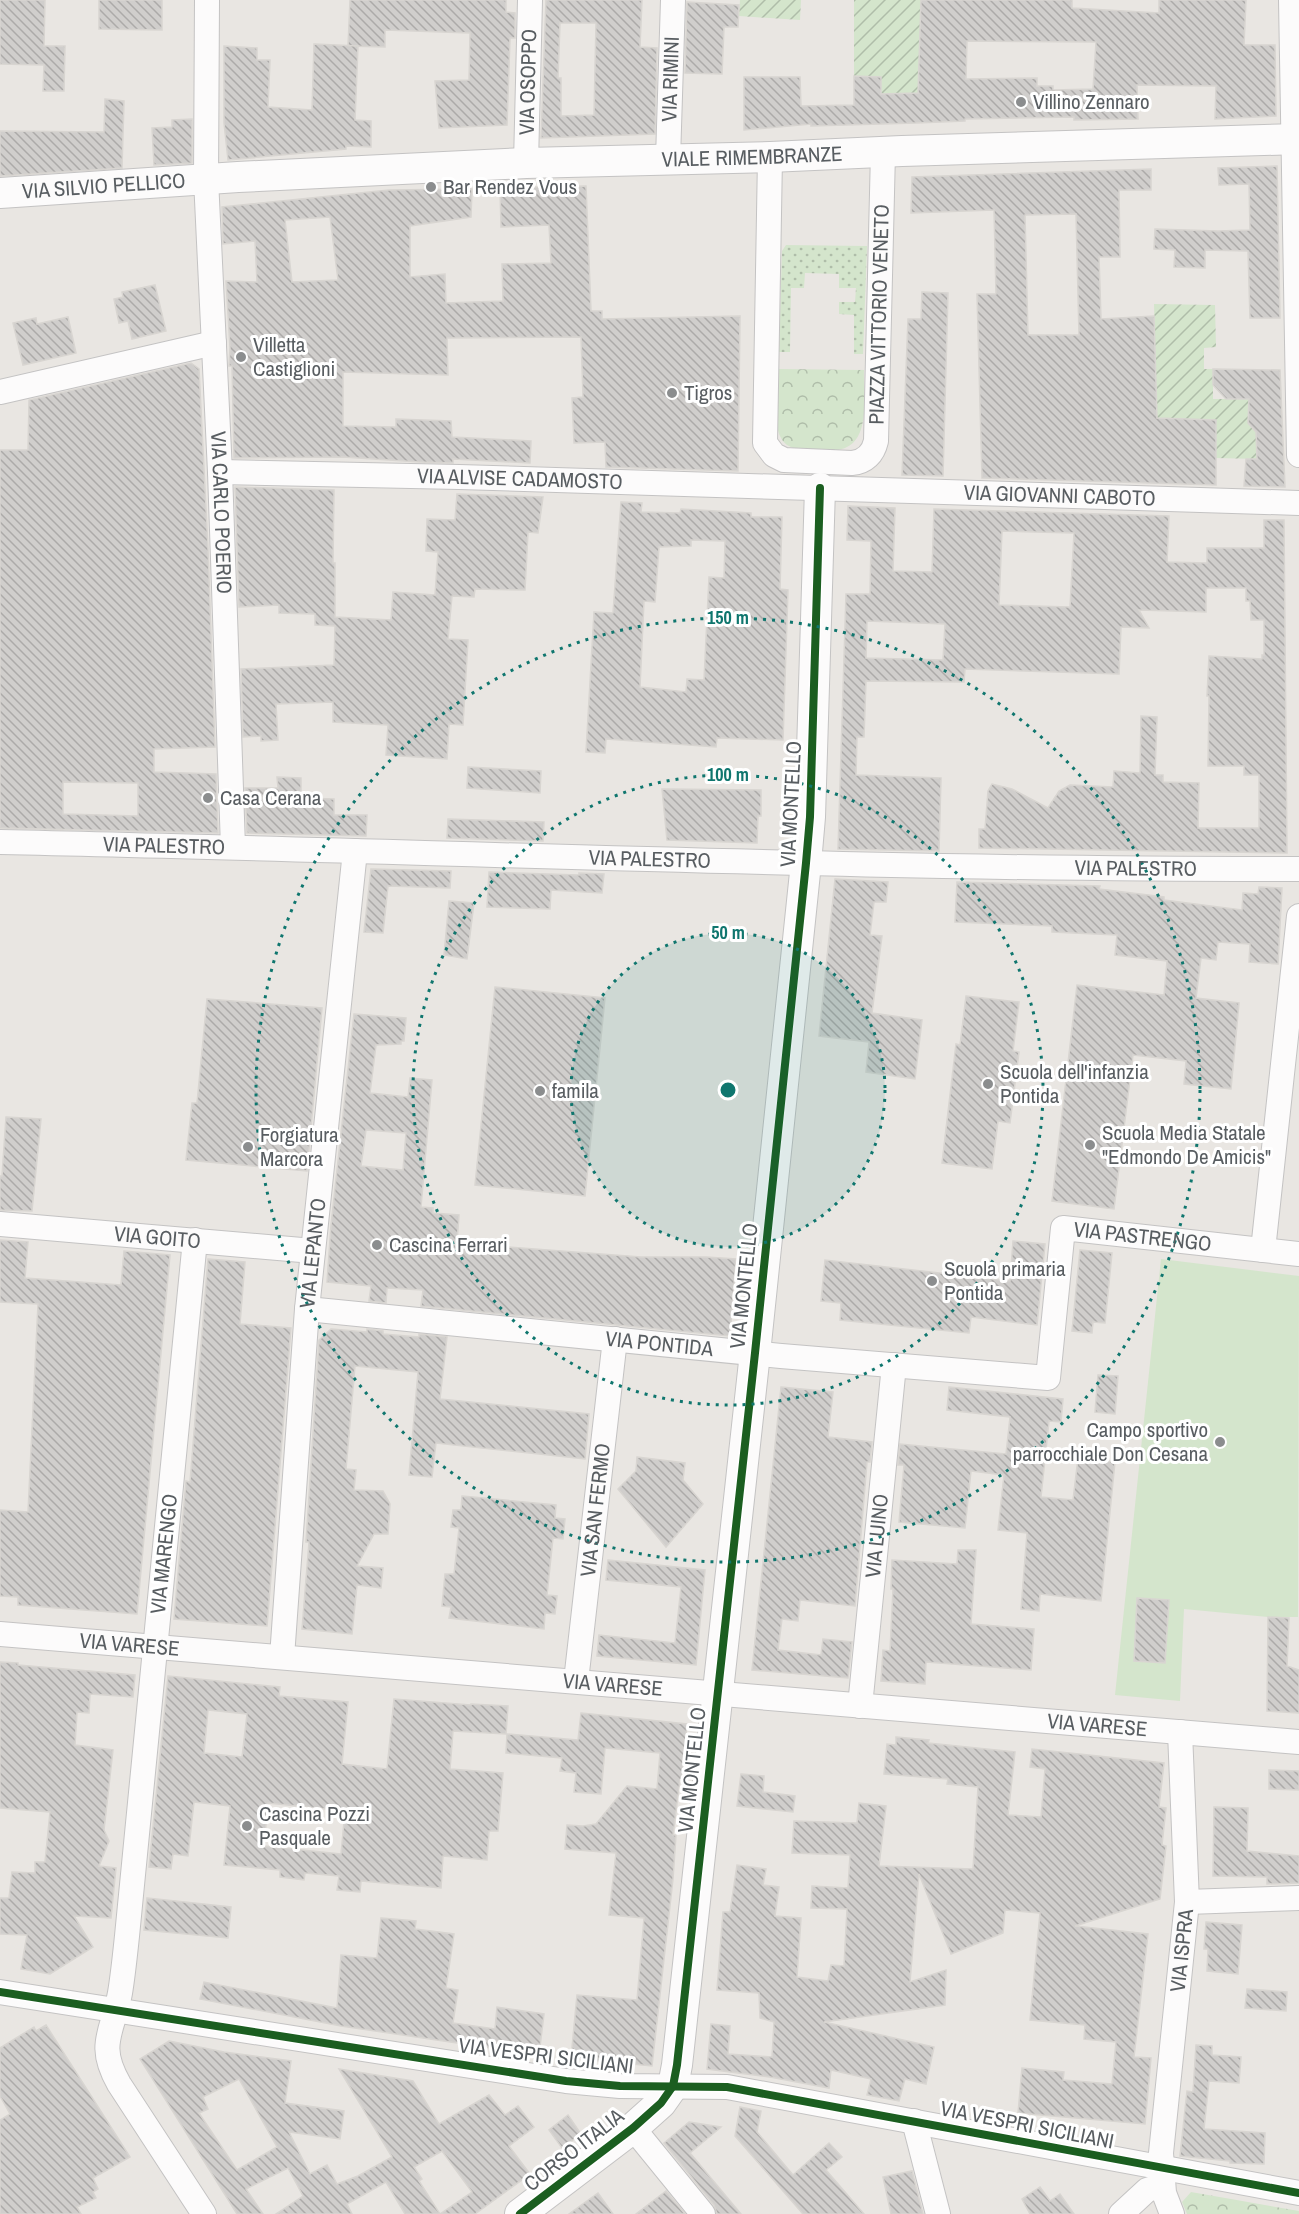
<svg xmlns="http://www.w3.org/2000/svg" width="1299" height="2214" font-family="'Archivo Narrow',sans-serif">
<defs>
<pattern id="grass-dots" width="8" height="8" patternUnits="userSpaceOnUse" patternTransform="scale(1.5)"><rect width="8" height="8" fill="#d4e5cc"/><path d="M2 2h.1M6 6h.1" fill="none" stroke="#afbda9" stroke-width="1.8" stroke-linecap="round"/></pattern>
<pattern id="park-crowns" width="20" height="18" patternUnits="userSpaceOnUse" patternTransform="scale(1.5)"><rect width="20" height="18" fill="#d4e5cc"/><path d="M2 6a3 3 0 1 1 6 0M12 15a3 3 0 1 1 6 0" fill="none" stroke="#afbda9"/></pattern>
<pattern id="garden-furrows" width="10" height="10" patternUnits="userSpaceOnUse" patternTransform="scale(1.5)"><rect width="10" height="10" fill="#d4e5cc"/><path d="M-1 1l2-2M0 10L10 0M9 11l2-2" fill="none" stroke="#afbda9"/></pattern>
<pattern id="building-back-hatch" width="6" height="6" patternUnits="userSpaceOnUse" patternTransform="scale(1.5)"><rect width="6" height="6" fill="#d0cecc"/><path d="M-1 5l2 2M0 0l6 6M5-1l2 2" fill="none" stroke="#acaaa9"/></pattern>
</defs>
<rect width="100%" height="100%" fill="#e9e6e2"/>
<polygon fill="url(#grass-dots)" points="786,245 867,246 863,354 854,354 854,315 839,314 839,302 855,302 856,288 839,288 839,274 805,273 804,288 791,288 790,352 779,352 782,251"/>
<g fill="url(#park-crowns)">
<path d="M778,369L864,370C863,394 872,441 842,449C831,452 820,450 809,450C798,449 787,449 781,438C772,421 778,388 778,369Z"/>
<polygon points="1191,2192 1299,2211 1299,2214 1187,2214 1182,2202"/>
</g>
<g fill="url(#garden-furrows)">
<polygon points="740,0 801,0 800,20 739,16"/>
<polygon points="854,0 921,0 918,93 881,94 881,77 854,76"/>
<polygon points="1154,304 1215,305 1216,347 1204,348 1204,369 1213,369 1213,399 1249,399 1248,423 1256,432 1257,459 1216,458 1216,420 1157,418"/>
</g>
<polygon fill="#d4e5cc" points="1161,1259 1299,1276 1298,1617 1268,1617 1184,1609 1180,1701 1115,1695"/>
<g fill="url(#building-back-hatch)" stroke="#d8d5d1" stroke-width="1.5" fill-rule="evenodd">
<polygon points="0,0 45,0 44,46 65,46 64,91 43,91 44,65 0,64"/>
<polygon points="99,0 162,0 162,30 99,29"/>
<polygon points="350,0 506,0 506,12 515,13 515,38 510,38 507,125 439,128 435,81 469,80 470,33 385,30 385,47 348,46"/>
<path d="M546,0H642L640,47L657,48L655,134L541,138ZM560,23H596L594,115L561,116V78H558Z"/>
<path d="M921,0H1072V8L1159,13V0H1246L1244,45H1275L1276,116L1215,119L1216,86L1137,85L1138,119L1074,120V117L965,119V121L916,123L811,126V124L744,130V77H800L801,106L854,105V76L881,77V94L918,93ZM967,41L1096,42L1093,89L1053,90V86H1037V78L966,79Z"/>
<polygon points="687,2 739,5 738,27 724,27 722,74 685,73"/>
<polygon points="314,44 358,46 355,120 371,121 371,147 346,146 346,149 228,160 224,123 224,46 257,48 257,60 270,60 268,107 312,110"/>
<polygon points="105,99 124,101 122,168 0,176 0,131 104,132"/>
<polygon points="192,119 192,163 154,165 152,128 172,127 172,120"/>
<polygon points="1277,166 1280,318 1250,318 1248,251 1205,250 1205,268 1174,267 1175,250 1154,249 1155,229 1218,231 1250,230 1249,184 1219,185 1218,168"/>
<path d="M1151,169V190H1119L1120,257H1099L1101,319L1154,316L1157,418L1216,420V485L982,478L977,294H996L994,210L911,213L912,177ZM1076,214L1079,335H1028L1025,215Z"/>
<path d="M586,186L591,311H602V319L740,316L738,471L606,467L605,442L574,443L572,398L583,397L581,337L447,338L448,375L343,372V426L396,427V419L451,421L452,437L531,441L530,463L453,459V463L419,462L343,457L234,458L232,366H229L230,348L226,281L257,282L255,241L223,244L222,207L389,190L472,189L471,217L410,226V277L445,274L446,303L503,301L502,264L551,263L549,225L501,227L500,188ZM330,217L338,280L292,282L285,220Z"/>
<polygon points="155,285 166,331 132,339 128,321 119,323 114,299 123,297 122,292"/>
<polygon points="922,292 948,293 943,476 902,475 908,319 921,319"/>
<polygon points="68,317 76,353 23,365 13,323 36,318 37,324"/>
<path d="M191,363L199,369L208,548L215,747L154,749V772L216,774L218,833L0,828V450H28L29,400ZM63,782L138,783V816L63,814Z"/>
<polygon points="1213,369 1280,370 1285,487 1244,486 1246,459 1257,459 1256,432 1248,423 1249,399 1226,399 1213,385"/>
<polygon points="235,487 334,490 333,563 335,563 335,617 391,620 393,592 435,595 438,552 426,551 427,519 455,520 457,494 543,497 538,533 528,532 525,590 475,589 474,597 452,596 448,639 468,640 463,725 449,724 447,759 386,755 388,725 333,722 333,702 276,704 278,740 261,741 261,736 243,737 241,669 334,665 335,626 315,625 315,614 279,613 279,605 239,607"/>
<path d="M621,502L642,503L641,512L680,513L681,509L751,513V517H782L780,589L788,590L783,740L717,738L716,747L606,739L605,753L586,752L594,612L613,613ZM691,540L725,541L724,578L709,577L704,680L687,679L686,692L640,687L644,601L655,602L659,547L691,546Z"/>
<path d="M848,506L895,508L893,571L932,572L934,509L1169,516L1167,562L1207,563V548H1264V520H1284L1287,853L979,848V829H985L988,791L992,784L1012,789L1048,808L1059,791L1070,785L1113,787L1114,771L1140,773L1141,716L1157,717L1155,775H1163V782L1199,783L1198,828H1259V775H1244V766H1208L1209,696H1207L1209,656L1262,659V655H1264V620H1251L1250,601H1246V588H1206V612L1139,610L1149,628L1121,627L1119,674L965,669L964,682L866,681L864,737H857L856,775L941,778L939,851L838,849L846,594H870L871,541L847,540ZM1002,531L1074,533L1070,607L999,605ZM867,621L945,624L943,660L866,658Z"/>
<polygon points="468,767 541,771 540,793 467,788"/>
<polygon points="277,777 301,778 301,798 334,799 334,815 367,815 366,836 247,833 245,788 278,788"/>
<polygon points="662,789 761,790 761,816 758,816 757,843 667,840"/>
<polygon points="448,819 544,822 543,841 447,838"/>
<polygon points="371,869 451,871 450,888 388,886 383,933 364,932"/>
<polygon points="489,872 579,875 579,873 604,874 602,893 551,890 550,909 487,907"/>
<polygon points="835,879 888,882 886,902 874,902 870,935 882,936 872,1013 922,1020 915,1079 866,1072 869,1042 819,1036"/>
<polygon points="957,882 1100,886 1099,889 1164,897 1164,900 1242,910 1243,893 1258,894 1259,887 1282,888 1278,964 1249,962 1250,944 1218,942 1216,960 1201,958 1196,998 1239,1003 1231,1089 1184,1084 1186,1061 1133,1055 1114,1209 1052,1201 1077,985 1164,995 1167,961 1115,955 1117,935 1052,932 1052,926 955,922"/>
<polygon points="449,901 474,903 467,959 444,955"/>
<polygon points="495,987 605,998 585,1196 475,1185"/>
<polygon points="966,996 1019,1002 1013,1051 1019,1052 1010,1123 998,1121 992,1169 942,1163 956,1044 960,1045"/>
<polygon points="207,999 322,1008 307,1171 186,1160 192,1103 197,1103"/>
<path d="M354,1014L406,1018L404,1041H401V1044L376,1045L370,1093L408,1097L410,1078L432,1080L421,1207L433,1208V1213L459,1215L457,1243L641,1257H706L736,1259L730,1336L421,1306L423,1290L387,1288L386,1303L369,1301L371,1286L327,1282L331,1225ZM366,1130L406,1133L403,1170L361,1166Z"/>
<polygon points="6,1117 41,1119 32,1211 0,1210 0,1176 2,1176"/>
<polygon points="0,1240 28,1242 25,1278 121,1285 124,1251 170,1255 137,1614 18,1605 18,1597 0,1596 0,1510 28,1512 38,1304 0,1302"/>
<polygon points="1013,1241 1045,1244 1037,1325 971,1317 969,1333 840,1320 841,1303 821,1301 825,1260 1010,1281"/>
<polygon points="1080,1250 1112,1253 1105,1323 1093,1322 1092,1333 1072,1331"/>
<polygon points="208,1259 245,1262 240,1324 291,1328 267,1626 174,1619 186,1481 190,1482"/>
<polygon points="331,1329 367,1332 367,1329 383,1331 383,1334 419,1337 419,1334 447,1337 440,1399 589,1414 585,1459 436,1443 432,1477 409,1475 418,1372 355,1366 346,1469 356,1470 354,1490 383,1491 390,1504 388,1534 374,1534 357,1566 383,1568 381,1588 357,1585 352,1634 302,1629 309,1542 306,1542 319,1340"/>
<polygon points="1098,1375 1118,1376 1115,1414 1095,1412"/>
<polygon points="781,1387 833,1392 828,1437 872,1442 870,1462 867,1462 855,1606 800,1600 798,1621 782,1619 778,1650 821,1655 823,1639 852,1642 848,1678 752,1670"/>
<polygon points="949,1387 1063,1399 1061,1422 1049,1421 1041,1497 1073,1500 1078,1458 1115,1462 1101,1601 1040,1594 1039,1611 1021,1609 1027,1533 998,1530 1004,1475 971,1471 965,1528 899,1522 904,1465 898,1465 900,1444 1006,1454 1010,1417 947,1410"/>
<polygon points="637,1457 685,1463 683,1480 703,1504 666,1547 618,1489 636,1471"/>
<polygon points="462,1496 556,1505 555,1518 565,1519 563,1539 553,1538 547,1595 557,1596 555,1614 545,1613 544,1629 449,1618 451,1607 442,1606 445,1574 454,1574 459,1528 451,1527 453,1510 461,1510"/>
<polygon points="958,1550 976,1550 971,1624 1034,1629 1031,1670 926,1662 925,1684 881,1681 883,1650 890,1651 893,1589 891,1589 892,1560 957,1564"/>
<polygon points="608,1560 705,1570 696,1665 597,1656 599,1635 675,1643 681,1587 606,1580"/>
<polygon points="1137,1598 1169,1600 1165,1663 1134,1661"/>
<polygon points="1268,1617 1289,1618 1287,1666 1299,1670 1299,1713 1267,1711"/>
<polygon points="0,1662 18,1663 18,1665 135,1675 133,1697 90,1694 89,1713 77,1712 75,1745 113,1750 104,1830 109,1841 99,1866 116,1868 111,1918 74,1916 93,1947 50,1974 21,1969 27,1935 0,1934 0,1898 9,1898 12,1872 35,1873 35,1862 45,1862 50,1812 0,1808"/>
<path d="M168,1676L280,1687L279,1696L348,1702L342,1764L387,1769L394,1699L471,1705V1704L508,1706L506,1734L453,1731L450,1769L503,1773L498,1831H489L487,1860L443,1856L441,1888L361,1881L360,1892L337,1890L339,1876L305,1873L304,1880L280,1877V1870L224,1865L230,1806L194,1802L188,1856L173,1854L171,1869L149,1867ZM208,1710L247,1714L242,1757L204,1753ZM268,1803L345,1811L341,1854L264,1846Z"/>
<polygon points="581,1713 687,1724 682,1780 680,1780 673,1835 676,1835 673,1879 652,2066 571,2058 577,1995 637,2000 644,1918 609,1915 616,1853 565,1849 567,1825 583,1826 596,1824 627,1786 657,1789 660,1753 605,1748 601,1794 574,1792 576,1773 560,1771 562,1758 506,1753 507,1734 578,1740"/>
<polygon points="896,1737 929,1740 928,1743 1015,1752 1008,1815 1041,1817 1045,1769 1030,1767 1032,1749 1164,1763 1159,1807 1166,1808 1162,1845 1166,1846 1160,1899 1075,1926 1148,1934 1134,2057 1151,2058 1145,2124 1018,2113 1022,2068 1064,2072 1063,2080 1112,2084 1116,2042 1084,2039 1085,2025 1030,2020 1040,1913 1005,1910 1003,1933 951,1954 919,1874 910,1982 946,1970 945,2005 824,2022 934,2047 926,2084 905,2079 899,2101 867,2095 871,2079 831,2070 829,2088 770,2077 707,2069 711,2024 730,2026 728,2054 772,2057 774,2022 760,2018 759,1993 717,1990 723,1912 730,1912 737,1865 766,1869 763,1885 779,1887 775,1916 801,1918 797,1977 828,1981 831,1965 844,1966 847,1909 811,1908 812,1886 848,1888 850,1855 792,1853 794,1821 857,1823 859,1803 886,1806 879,1866 973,1869 978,1787 947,1784 948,1779 884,1774 887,1744 896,1745"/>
<polygon points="1269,1770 1299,1771 1299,1790 1269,1789"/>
<polygon points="741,1774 764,1776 763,1792 795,1796 793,1812 737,1806"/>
<polygon points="1214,1807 1248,1808 1247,1851 1299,1856 1299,1883 1267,1884 1267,1877 1213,1876"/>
<polygon points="147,1898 231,1907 228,1938 144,1930"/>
<polygon points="381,1918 416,1921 415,1929 454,1934 446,1988 458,1990 453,2023 495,2029 497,2007 544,2014 539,2055 341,2026 200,1999 204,1982 337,2008 341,1955 377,1958"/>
<polygon points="1206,1922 1242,1925 1238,1974 1207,1971 1208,1949 1204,1949"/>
<polygon points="1247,1989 1287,1992 1286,2011 1245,2008"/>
<polygon points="46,2025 130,2157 93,2178 98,2189 93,2192 96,2198 77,2207 81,2214 0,2214 0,2120 10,2114 0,2096 0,2048 34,2027 36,2031"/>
<path d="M169,2041L224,2052L291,2061L285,2103L344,2111L340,2139L289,2132L310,2174L327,2165L337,2184L358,2176L392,2157L339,2069L413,2081L439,2124L489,2095L505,2115L518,2106L534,2127L509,2146L530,2174L475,2214H440L472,2192L442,2151L414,2167L422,2179L419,2181L440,2214H405L386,2182L347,2204L352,2214H276L303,2196L288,2168L246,2189L263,2214H237L140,2059ZM239,2079L277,2147L237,2170L199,2113L208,2109L203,2097Z"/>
<polygon points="1196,2045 1212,2046 1212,2055 1241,2057 1239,2083 1209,2081 1204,2129 1265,2133 1264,2164 1230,2163 1230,2161 1180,2156 1187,2091 1193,2092"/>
<polygon points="740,2107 761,2111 757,2132 793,2175 829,2143 842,2157 826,2170 864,2214 803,2214 735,2136"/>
<polygon points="568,2115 581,2134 562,2148 549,2130"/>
<polygon points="689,2122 721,2127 690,2153 741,2214 717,2214 714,2205 664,2143"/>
<polygon points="912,2171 923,2214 891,2214 883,2177"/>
<polygon points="1040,2187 1050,2201 1060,2194 1074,2214 1030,2214 1022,2199"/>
<polygon points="666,2191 685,2214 636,2214"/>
<polygon points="598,2193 613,2214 569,2214"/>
</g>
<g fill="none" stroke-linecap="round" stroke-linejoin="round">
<g stroke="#c4c3c3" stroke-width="26">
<g id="minor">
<path id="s1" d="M207,0L206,179L220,472L233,847"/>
<polyline points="1291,0 1299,455"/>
<path id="s2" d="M770,157L765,443L774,455L784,460L852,463C865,462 873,454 876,441L883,152"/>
<path id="s3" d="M668,159L673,0"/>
<path id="s4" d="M526,163L530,0"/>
<polyline points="0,392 214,343"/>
<path id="s5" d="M220,472L459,477L1299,503"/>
<path id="s6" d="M0,842C433,851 866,870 1299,869"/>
<path id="s7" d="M0,1224L313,1251"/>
<path d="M195,1240L127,1936C125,1955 123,1975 120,1993C113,2032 96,2044 119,2084L204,2214"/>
<polyline points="1263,1250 1299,916"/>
<path id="s8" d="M307,1309L781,1356L1048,1378L1063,1228L1299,1254"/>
<path id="s9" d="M0,1634L1299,1742"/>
<path id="s10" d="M282,1657L307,1309L355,851"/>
<path id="s11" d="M576,1681L615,1339"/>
<path id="s12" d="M860,1706L894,1365"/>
<polyline points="1187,1902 1299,1898"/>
<polyline points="0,1992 566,2081 620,2086 727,2087 1299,2193"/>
<polyline points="914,2121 938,2214"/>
<polyline points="633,2128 703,2214"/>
<polyline points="1121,2214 1147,2190 1163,2185"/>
<path id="s13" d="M1172,2214L1164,2193L1161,2153L1187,1902L1180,1732"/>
</g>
</g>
<g stroke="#c4c3c3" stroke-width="32">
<g id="tertiary">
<path id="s14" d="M0,193L238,177L526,163L770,157L902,151L1299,139"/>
<polyline points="520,2214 633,2128 661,2103 673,2086 677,2065 755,1353 806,863 810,817 820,488"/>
</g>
</g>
<use href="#minor" stroke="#fcfbfb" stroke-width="24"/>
<use href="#tertiary" stroke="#fcfbfb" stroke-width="30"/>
<g stroke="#fff" stroke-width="11">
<g id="cycleway">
<polyline points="0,1992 566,2081 620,2086 727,2087 1299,2193"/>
<polyline points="520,2214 633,2128 661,2103 673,2086 677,2065 755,1353 806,863 810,817 820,488"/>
</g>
</g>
<use href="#cycleway" stroke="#1b5e20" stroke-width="8"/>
</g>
<circle cx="728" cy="1090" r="157" fill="#0f766e" fill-opacity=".12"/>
<g fill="none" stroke="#0f766e" stroke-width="3" stroke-dasharray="3 6">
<circle cx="728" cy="1090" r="157"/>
<circle cx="728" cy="1090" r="315"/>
<circle cx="728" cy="1090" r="472"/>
</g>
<g fill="#8b8d8e" stroke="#fff" stroke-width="2">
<circle cx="1021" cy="102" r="6"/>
<circle cx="431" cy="187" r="6"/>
<circle cx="241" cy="357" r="6"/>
<circle cx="672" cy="393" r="6"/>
<circle cx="208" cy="798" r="6"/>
<circle cx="988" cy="1084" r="6"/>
<circle cx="540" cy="1091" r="6"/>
<circle cx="1090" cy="1145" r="6"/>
<circle cx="248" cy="1147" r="6"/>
<circle cx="377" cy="1245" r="6"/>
<circle cx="932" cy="1281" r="6"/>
<circle cx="1220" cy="1442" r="6"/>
<circle cx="247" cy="1826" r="6"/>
</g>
<g text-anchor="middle" stroke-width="6" stroke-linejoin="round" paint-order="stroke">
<g font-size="21" fill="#585d61" stroke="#fff">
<text dy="7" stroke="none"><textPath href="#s3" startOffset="80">VIA RIMINI</textPath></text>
<text dy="7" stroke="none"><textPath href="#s4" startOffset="81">VIA OSOPPO</textPath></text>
<text dy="7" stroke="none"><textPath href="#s14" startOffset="753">VIALE RIMEMBRANZE</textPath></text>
<text dy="7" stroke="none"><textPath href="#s14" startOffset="104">VIA SILVIO PELLICO</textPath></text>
<text dy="7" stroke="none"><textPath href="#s2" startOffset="542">PIAZZA VITTORIO VENETO</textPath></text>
<text dy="7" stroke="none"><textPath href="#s5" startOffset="300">VIA ALVISE CADAMOSTO</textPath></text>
<text dy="7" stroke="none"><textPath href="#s5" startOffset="840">VIA GIOVANNI CABOTO</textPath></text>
<text dy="7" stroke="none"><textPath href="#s1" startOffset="513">VIA CARLO POERIO</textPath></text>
<text transform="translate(791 804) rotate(-87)" y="7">VIA MONTELLO</text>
<text dy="7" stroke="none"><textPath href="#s6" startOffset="164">VIA PALESTRO</textPath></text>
<text dy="7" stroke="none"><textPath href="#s6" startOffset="650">VIA PALESTRO</textPath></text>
<text dy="7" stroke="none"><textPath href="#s6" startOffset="1136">VIA PALESTRO</textPath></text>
<text dy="7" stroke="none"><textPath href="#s7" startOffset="158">VIA GOITO</textPath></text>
<text dy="7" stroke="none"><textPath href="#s8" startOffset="975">VIA PASTRENGO</textPath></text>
<text dy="7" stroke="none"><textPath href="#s10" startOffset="405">VIA LEPANTO</textPath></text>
<text transform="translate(744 1286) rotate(-84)" y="7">VIA MONTELLO</text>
<text dy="7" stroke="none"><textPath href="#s8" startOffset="354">VIA PONTIDA</textPath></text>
<text dy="7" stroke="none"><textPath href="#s11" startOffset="172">VIA SAN FERMO</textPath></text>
<text dy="7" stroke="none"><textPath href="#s12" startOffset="171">VIA LUINO</textPath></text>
<text transform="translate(164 1554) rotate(-84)" y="7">VIA MARENGO</text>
<text dy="7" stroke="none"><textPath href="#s9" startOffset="130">VIA VARESE</textPath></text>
<text dy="7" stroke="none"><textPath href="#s9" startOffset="615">VIA VARESE</textPath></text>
<text dy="7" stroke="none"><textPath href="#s9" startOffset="1101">VIA VARESE</textPath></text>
<text transform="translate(692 1770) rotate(-84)" y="7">VIA MONTELLO</text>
<text dy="7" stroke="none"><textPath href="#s13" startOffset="266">VIA ISPRA</textPath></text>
<text transform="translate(546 2056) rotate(7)" y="7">VIA VESPRI SICILIANI</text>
<text transform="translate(1027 2125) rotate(11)" y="7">VIA VESPRI SICILIANI</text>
<text transform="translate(574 2150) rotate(-38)" y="7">CORSO ITALIA</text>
</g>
<g font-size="21" fill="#585d61" stroke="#fff" text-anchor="start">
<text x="1033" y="109">Villino Zennaro</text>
<text x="443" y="194">Bar Rendez Vous</text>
<text x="253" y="352">Villetta<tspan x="253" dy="24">Castiglioni</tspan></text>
<text x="684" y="400">Tigros</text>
<text x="220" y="805">Casa Cerana</text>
<text x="1000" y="1079">Scuola dell'infanzia<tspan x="1000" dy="24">Pontida</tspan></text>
<text x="552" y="1098">famila</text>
<text x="1102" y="1140">Scuola Media Statale<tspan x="1102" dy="24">"Edmondo De Amicis"</tspan></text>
<text x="260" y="1142">Forgiatura<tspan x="260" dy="24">Marcora</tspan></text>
<text x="389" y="1252">Cascina Ferrari</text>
<text x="944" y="1276">Scuola primaria<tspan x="944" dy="24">Pontida</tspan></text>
<text x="1208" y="1437" text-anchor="end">Campo sportivo<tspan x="1208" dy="24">parrocchiale Don Cesana</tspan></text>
<text x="259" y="1821">Cascina Pozzi<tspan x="259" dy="24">Pasquale</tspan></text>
</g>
</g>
<circle cx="728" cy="1090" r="9" fill="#0f766e" stroke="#fff" stroke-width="3"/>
<g font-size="18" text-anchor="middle" font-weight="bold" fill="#0f766e" stroke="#fff" stroke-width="6" stroke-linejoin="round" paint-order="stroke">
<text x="728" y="624">150 m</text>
<text x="728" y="781">100 m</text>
<text x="728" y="939">50 m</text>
</g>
</svg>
